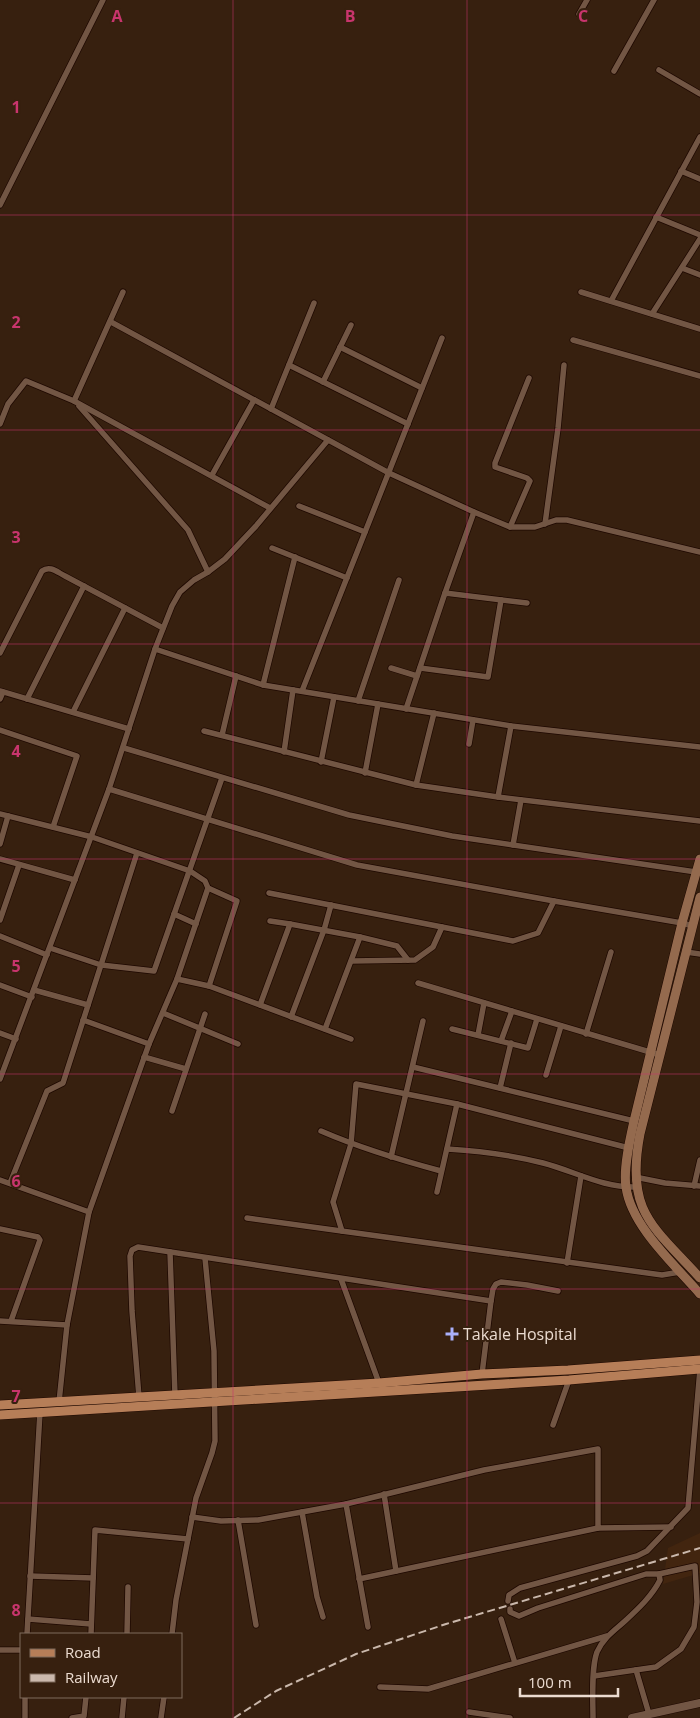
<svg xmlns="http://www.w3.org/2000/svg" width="700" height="1718" font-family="'Open Sans',sans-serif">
<rect width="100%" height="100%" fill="#37200f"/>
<polygon fill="#42250f" points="700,1533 700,1573 663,1584 668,1548"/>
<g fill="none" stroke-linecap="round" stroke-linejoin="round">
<g stroke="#1e0800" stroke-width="7">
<g id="minor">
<polyline points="579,14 587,0"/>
<polyline points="659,70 700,94"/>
<polyline points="614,71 654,0"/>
<polyline points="681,171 700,179"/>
<polyline points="0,205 103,0"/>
<polyline points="656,217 700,235"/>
<polyline points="682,268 700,275"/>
<polyline points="581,292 700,329"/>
<polyline points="611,301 700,137"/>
<polyline points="652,314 700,239"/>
<polyline points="111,322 389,473 474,512 510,527 535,527 556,520 567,520 700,552"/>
<polyline points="573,340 700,376"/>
<polyline points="340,347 422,388"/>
<polyline points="289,365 408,424"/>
<polyline points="323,382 351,325"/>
<polyline points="74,401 123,292"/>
<polyline points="79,406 188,530 208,572"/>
<polyline points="271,409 314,303"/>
<polyline points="0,424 8,404 26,381 74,401 270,508"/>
<polyline points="212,475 254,400"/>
<polyline points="299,506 365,532"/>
<polyline points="545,524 558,428 564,365"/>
<polyline points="510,527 530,481 527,478 495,467 495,463 529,378"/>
<polyline points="272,548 347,578"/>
<polyline points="445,593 474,512"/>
<polyline points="155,649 263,685 511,726 700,747"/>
<path d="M0,653L42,571C50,565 57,572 65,576L163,628"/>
<polyline points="391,668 417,676"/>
<polyline points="420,668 488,677 501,600"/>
<polyline points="263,685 295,557"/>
<polyline points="0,691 129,729"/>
<polyline points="302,691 442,338"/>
<polyline points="0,699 3,692"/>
<polyline points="27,699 84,586"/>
<polyline points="358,701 399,580"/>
<polyline points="406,709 445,593 527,603"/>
<polyline points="73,712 125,608"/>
<polyline points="0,730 77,756 53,827"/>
<polyline points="204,731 416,785 498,797 700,821"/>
<polyline points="222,735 236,676"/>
<polyline points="469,744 473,720"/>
<polyline points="124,748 349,815 452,836 696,872"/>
<polyline points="284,752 293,690"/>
<polyline points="321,762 334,697"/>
<polyline points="365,773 378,704"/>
<polyline points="416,785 434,713"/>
<polyline points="109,789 357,865 554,901 682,923 693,926"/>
<polyline points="498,797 511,726"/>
<polyline points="0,814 92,837 190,871 205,881 208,888 177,979 149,1044 89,1212 67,1325 59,1402"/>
<polyline points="0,844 8,816"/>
<polyline points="513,845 521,800"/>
<polyline points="0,859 75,880"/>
<polyline points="208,888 237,901 209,986"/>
<polyline points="269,893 513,941 538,933 554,901"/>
<polyline points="174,914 196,924"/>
<polyline points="0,920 19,865"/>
<polyline points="270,921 290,924"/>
<polyline points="0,936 47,955"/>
<polyline points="360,937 397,946 408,960"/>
<polyline points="50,948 101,965 154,971 222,778"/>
<polyline points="686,952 700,954"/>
<polyline points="352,961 415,960 433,947 442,927"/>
<polyline points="177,979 209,986 351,1039"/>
<polyline points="418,983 660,1055"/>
<polyline points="0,985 32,997"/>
<polyline points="34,990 88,1005"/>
<polyline points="260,1005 290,924 360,937 325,1029"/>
<polyline points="163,1013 238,1044"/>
<polyline points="291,1017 324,930 331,905"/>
<polyline points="83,1020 149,1044"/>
<polyline points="452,1029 528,1048 537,1019"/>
<polyline points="0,1033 16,1039"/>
<polyline points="586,1034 611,952"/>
<polyline points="478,1035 484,1003"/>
<polyline points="501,1041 512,1011"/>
<polyline points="144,1057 186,1069"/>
<polyline points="413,1067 634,1121"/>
<polyline points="546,1075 561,1026"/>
<polyline points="0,1079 109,789 155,649 172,606 180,592 194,580 208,572 225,559 256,526 328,440"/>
<polyline points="500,1088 511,1043"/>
<polyline points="172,1111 205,1014"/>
<path d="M321,1131C360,1148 400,1160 441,1171"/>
<path d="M447,1149C479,1151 512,1155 543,1163C574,1171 603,1188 636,1187"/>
<polyline points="391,1157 423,1021"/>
<polyline points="635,1177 665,1183 700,1186"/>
<polyline points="0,1180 89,1212"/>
<polyline points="10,1183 47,1091 63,1083 137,853"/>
<polyline points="694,1186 700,1160"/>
<polyline points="437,1192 457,1104"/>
<polyline points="247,1218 662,1275 680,1272"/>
<polyline points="0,1229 38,1237 40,1240 11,1321"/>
<polyline points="342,1231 333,1202 351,1144 356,1084 457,1104 629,1148"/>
<polyline points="170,1252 175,1395"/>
<polyline points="567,1263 581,1176"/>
<polyline points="341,1279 379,1383"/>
<polyline points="0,1321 67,1325"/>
<polyline points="482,1374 491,1301 493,1289 496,1284 501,1282 527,1285 558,1291"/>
<polyline points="139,1397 132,1311 130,1256 132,1250 138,1247 491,1301"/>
<polyline points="553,1425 569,1380"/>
<polyline points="384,1494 396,1571"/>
<polyline points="346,1504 368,1627"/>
<polyline points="302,1512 317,1597 323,1617"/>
<polyline points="192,1517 221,1521 258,1520 346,1504 484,1470 598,1449 598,1528 671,1527"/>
<polyline points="238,1520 256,1625"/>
<polyline points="30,1576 93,1578"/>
<polyline points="359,1579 598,1528"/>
<polyline points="508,1601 509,1595 520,1588 637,1556 647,1551 688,1508 700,1369"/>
<path d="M510,1609V1612L519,1616L538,1608L646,1574H659L660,1580C652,1596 638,1609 625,1621C614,1631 603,1638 597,1652C591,1668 593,1701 593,1718"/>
<polyline points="28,1619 91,1624"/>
<polyline points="501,1619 515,1663"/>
<polyline points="27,1634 40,1412"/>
<polyline points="91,1634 95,1530 188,1539"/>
<polyline points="127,1634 128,1587"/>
<polyline points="172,1634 176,1600 196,1498 212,1453 215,1441 214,1351 205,1258"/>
<polyline points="0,1650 21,1650"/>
<polyline points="636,1670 649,1714"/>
<polyline points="594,1676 656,1667 681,1649 694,1627 697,1602 695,1566 659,1574"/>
<polyline points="380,1687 428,1689 607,1636"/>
<polyline points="469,1712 510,1718"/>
<polyline points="25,1718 25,1697"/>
<polyline points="72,1718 84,1716 86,1697"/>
<polyline points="122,1718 124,1697"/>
<polyline points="161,1718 164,1697"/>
</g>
</g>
<g stroke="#1e0800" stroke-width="9">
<polyline id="tertiary" points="632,1718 700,1703"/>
</g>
<g stroke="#1e0800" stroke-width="10">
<g id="secondary">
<path d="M700,859L682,923L634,1121C630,1139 623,1169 626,1187C631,1226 675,1265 700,1294"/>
<path d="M700,897L640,1134C625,1212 653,1226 700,1278"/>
</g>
</g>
<g stroke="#1e0800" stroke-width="10">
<g id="primary">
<polyline points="0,1405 379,1383 482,1374 568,1370 700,1360"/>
<polyline points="0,1415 569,1380 700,1369"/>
</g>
</g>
<use href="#minor" stroke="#725644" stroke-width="5.5"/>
<use href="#tertiary" stroke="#725644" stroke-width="8"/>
<use href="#secondary" stroke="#946a4e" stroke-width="9"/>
<use href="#primary" stroke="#b67e58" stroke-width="9"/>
<polyline stroke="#cab8ac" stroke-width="2" stroke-dasharray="8 4" stroke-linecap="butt" points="234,1718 276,1691 356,1654 446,1624 700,1548"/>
</g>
<path fill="none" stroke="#c8356d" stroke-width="1" stroke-opacity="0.55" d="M233,0V1718M467,0V1718M0,215H700M0,430H700M0,644H700M0,859H700M0,1074H700M0,1289H700M0,1503H700"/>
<path fill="#aab0fb" stroke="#37200f" stroke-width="2" d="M449.5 1326.5h5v5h5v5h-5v5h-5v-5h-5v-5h5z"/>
<g text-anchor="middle" stroke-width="4" stroke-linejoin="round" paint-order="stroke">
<g font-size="16" fill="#ebdbd0" stroke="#37200f" text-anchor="start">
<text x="463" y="1340">Takale Hospital</text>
</g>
</g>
<g font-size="16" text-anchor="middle" font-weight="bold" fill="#c8356d" stroke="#37200f" stroke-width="4" stroke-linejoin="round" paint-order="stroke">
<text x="117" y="22">A</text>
<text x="350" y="22">B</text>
<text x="583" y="22">C</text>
<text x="16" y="113">1</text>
<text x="16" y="328">2</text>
<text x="16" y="543">3</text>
<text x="16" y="757">4</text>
<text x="16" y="972">5</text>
<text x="16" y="1187">6</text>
<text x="16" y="1402">7</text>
<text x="16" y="1616">8</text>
</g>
<rect x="20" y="1633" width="162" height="65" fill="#37200f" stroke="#7f6b5c"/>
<rect x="30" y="1649" width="25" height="8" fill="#b67e58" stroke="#7f6b5c"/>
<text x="65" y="1658" font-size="15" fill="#ebdbd0">Road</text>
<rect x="30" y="1674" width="25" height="8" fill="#cab8ac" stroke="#7f6b5c"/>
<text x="65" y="1683" font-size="15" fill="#ebdbd0">Railway</text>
<path d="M520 1688v8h98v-8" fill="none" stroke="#ebdbd0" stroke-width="2.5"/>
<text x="528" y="1688" font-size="15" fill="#ebdbd0" stroke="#37200f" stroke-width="4" paint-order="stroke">100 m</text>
</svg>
